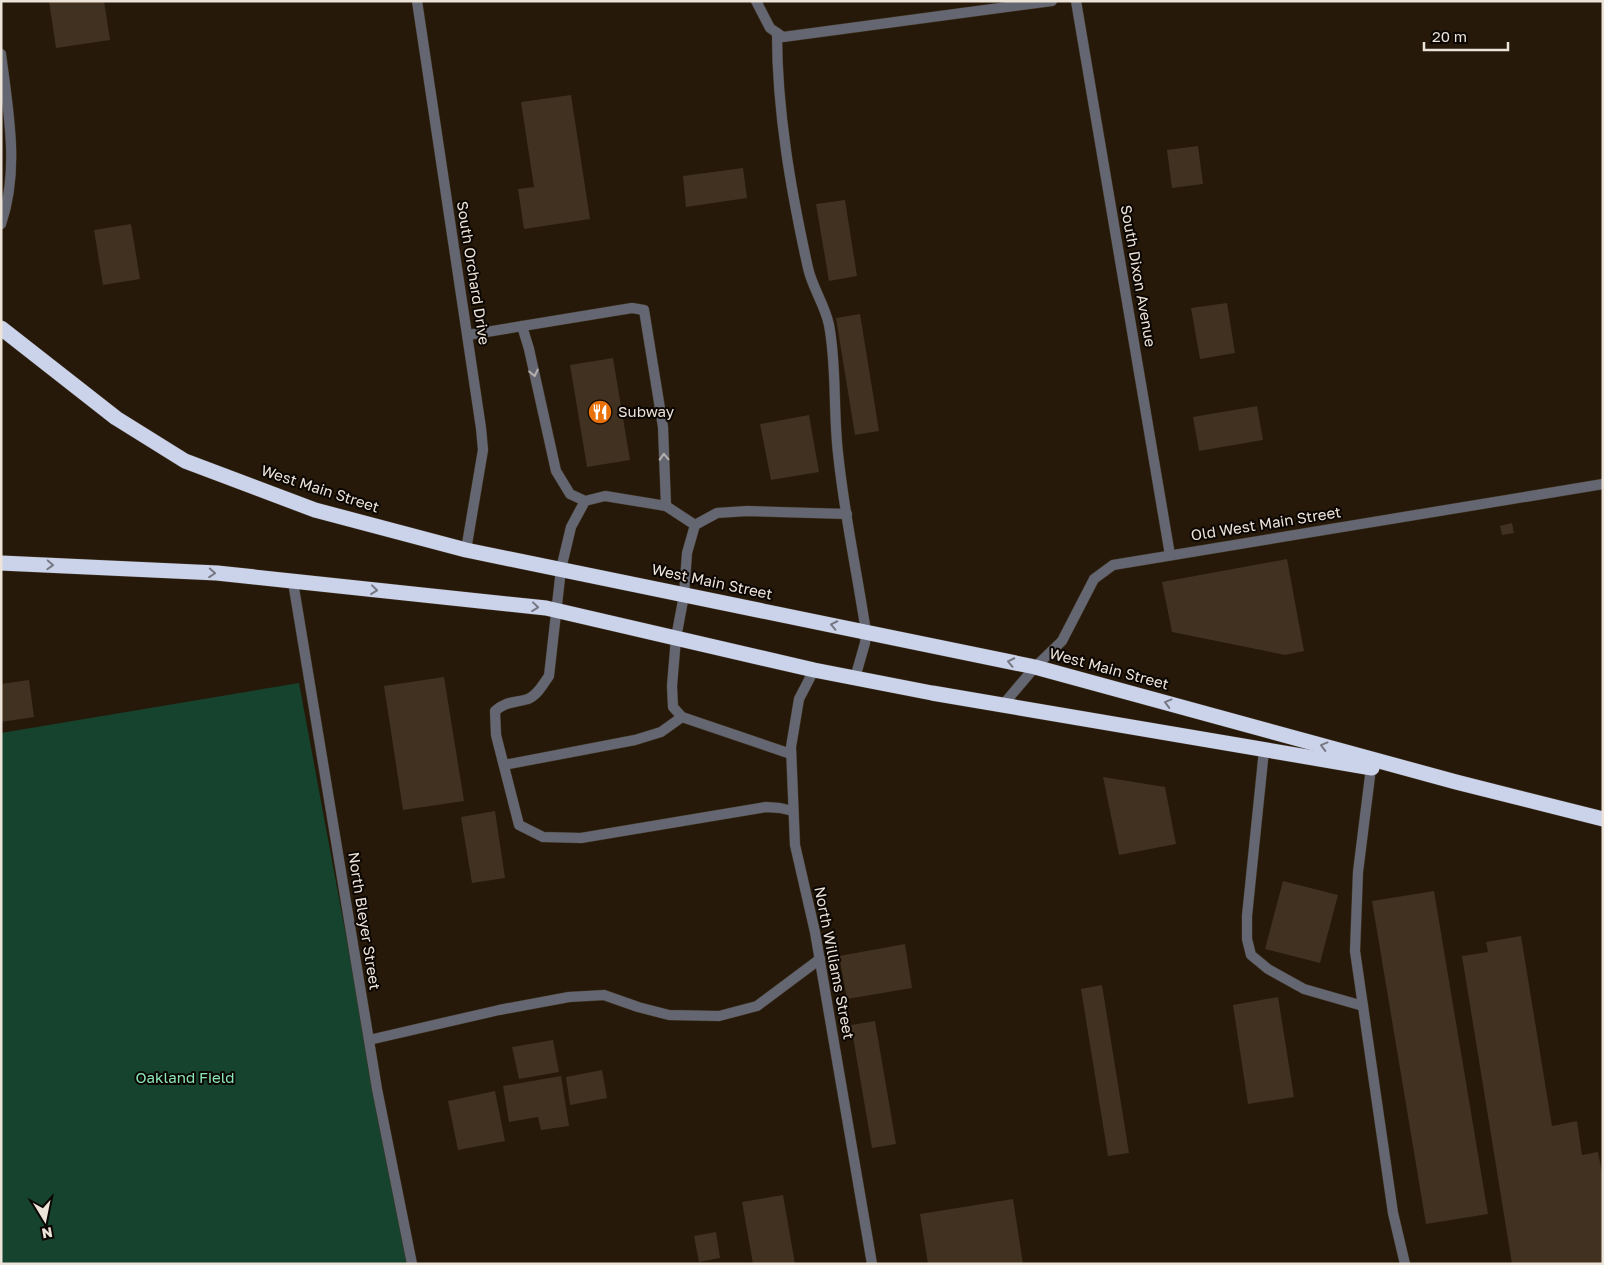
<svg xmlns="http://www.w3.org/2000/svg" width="1604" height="1265" font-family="'Golos Text',sans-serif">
<rect width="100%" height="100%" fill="#261909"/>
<polygon fill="#16432e" points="299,683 407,1264 1,1264 1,733"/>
<g fill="#403120">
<polygon points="49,1 104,1 110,40 56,48"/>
<polygon points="571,95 590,219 524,229 518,189 534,187 521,102"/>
<polygon points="1198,146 1203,184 1172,188 1167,150"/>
<polygon points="743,168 747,198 686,207 683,176"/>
<polygon points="845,200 857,276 829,281 816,204"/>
<polygon points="131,224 140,279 103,285 94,230"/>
<polygon points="1227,303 1235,353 1200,359 1191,308"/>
<polygon points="860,314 879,431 855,435 836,318"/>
<polygon points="613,358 630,460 587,467 570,365"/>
<polygon points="1257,406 1263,440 1199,451 1193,417"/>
<polygon points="809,415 819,472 771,480 760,424"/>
<polygon points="1512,523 1514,533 1502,535 1500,526"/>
<polygon points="1287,559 1304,651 1285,655 1172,632 1162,582"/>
<polygon points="444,677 464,801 403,810 384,686"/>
<polygon points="29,680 34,717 1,722 1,684"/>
<polygon points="1103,777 1165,787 1176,844 1119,855"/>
<polygon points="495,811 505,878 472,883 461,817"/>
<polygon points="1283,881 1338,895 1320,963 1265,949"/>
<polygon points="1434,891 1488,1214 1426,1224 1372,901"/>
<polygon points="1521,936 1552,1126 1577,1121 1582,1155 1598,1152 1603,1178 1603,1264 1512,1264 1462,956 1488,952 1486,942"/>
<polygon points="905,944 912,988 847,999 839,956"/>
<polygon points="1102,985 1129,1153 1108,1156 1081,989"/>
<polygon points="1278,997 1294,1097 1248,1104 1233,1005"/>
<polygon points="875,1021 896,1144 872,1148 851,1025"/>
<polygon points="553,1040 559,1072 519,1079 512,1047"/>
<polygon points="602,1070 607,1098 570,1105 566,1077"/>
<polygon points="561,1076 569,1126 541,1130 538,1117 509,1122 503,1086"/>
<polygon points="495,1091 505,1141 458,1150 448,1101"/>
<polygon points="783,1195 795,1264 753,1264 742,1202"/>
<polygon points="1013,1199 1023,1264 928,1264 920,1214"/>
<polygon points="716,1232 720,1258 699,1262 694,1236"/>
</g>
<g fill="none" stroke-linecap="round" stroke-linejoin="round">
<g stroke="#423526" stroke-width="11">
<g id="lane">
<path d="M777,33C777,112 791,191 808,268C812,287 825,305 829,325C837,367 833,410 838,453C844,513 857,572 866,632L865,643L855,678"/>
<polyline points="522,326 529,349 556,471 570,494 585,501"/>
<polyline points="468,335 632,308 644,310 663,427 666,506"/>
<path d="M695,525L666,506L605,496L585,501L571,527L561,569L549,676C543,684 538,695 528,699C515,703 506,701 495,711L496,735L519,825L543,837L581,838L766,807L780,808L793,811"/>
<polyline points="1264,750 1247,916 1247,939 1251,955 1268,969 1304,989 1363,1006"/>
<polyline points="791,754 682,717 673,707 672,686 676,638 684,595 687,553 695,525 717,513 747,511 847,514"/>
<polyline points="504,765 635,740 661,732 682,717"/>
<polyline points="1371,768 1358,872 1355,951 1393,1213 1405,1264"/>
<polyline points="369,1040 499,1010 569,997 604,995 638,1007 669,1015 719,1016 757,1006 820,959"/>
</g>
</g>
<g stroke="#423526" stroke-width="11">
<g id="street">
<polyline points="417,1 481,428 483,450 466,550"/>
<polyline points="756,1 770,28 783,37 1052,1"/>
<polyline points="1076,1 1170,555"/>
<path d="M1,54C8,110 20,169 1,224"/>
<polyline points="293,582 377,1089 412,1264"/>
<polyline points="814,670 799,699 791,747 795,845 815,932 872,1264"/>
<polyline points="1002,706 1035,667 1062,641 1094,579 1113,565 1603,484"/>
</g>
</g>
<g stroke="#423526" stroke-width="16">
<g id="highway">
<polyline points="1,328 116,418 185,461 315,510 466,550 1035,667 1456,782 1603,819"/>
<polyline points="1,563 217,573 546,608 814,670 932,693 1372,768"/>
</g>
</g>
<use href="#lane" stroke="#646771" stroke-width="10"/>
<use href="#street" stroke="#646771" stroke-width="10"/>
<use href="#highway" stroke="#cbd3eb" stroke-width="15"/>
</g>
<defs><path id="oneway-chevron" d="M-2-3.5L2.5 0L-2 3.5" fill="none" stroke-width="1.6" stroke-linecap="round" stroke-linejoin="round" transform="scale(1.25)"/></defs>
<g stroke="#b6b1af">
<use href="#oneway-chevron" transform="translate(534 373) rotate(78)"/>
<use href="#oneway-chevron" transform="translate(664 457) rotate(-92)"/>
</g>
<g stroke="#757782">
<use href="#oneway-chevron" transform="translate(50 565) rotate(3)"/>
<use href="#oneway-chevron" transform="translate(212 573) rotate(4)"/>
<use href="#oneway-chevron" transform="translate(374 590) rotate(6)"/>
<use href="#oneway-chevron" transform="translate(535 607) rotate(6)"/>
<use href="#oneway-chevron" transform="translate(834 625) rotate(-168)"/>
<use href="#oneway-chevron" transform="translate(1011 662) rotate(-168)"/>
<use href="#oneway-chevron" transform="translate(1168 703) rotate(-165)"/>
<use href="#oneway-chevron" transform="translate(1324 746) rotate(-165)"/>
</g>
<defs>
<g id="restaurant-disc" transform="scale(1.25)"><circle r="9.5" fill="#e8710a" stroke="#0b0602"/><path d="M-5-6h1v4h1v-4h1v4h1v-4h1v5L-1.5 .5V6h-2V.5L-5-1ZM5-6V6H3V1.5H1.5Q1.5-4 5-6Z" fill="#fff"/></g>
</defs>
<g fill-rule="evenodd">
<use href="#restaurant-disc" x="600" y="412"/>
</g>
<g text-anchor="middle" stroke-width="4" stroke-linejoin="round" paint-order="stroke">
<g font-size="15" fill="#ece3d9" stroke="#0b0602">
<text transform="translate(473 273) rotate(81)" y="5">South Orchard Drive</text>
<text transform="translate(1138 276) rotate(80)" y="5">South Dixon Avenue</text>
<text transform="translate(320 489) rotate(18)" y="5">West Main Street</text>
<text transform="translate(1266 524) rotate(-9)" y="5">Old West Main Street</text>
<text transform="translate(712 582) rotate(12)" y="5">West Main Street</text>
<text transform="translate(1109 669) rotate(15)" y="5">West Main Street</text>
<text transform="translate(364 921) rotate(81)" y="5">North Bleyer Street</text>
<text transform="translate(834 963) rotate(79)" y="5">North Williams Street</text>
</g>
<g font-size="15" fill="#ece3d9" stroke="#0b0602" text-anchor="start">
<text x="618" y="417">Subway</text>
</g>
<g font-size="15" fill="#8ae6b7" stroke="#0b0602">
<text x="185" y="1083">Oakland Field</text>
</g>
</g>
<rect width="1604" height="1265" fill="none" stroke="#ece3d9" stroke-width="5"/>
<g transform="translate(45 1220) rotate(170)" stroke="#0b0602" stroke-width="4" paint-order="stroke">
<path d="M0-4L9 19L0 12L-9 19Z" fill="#ece3d9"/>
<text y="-8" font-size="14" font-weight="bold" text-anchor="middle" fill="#ece3d9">N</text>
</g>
<path d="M1424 42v8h84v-8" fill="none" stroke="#ece3d9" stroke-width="2.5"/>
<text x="1432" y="42" font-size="15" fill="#ece3d9" stroke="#0b0602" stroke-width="4" paint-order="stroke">20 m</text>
</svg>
